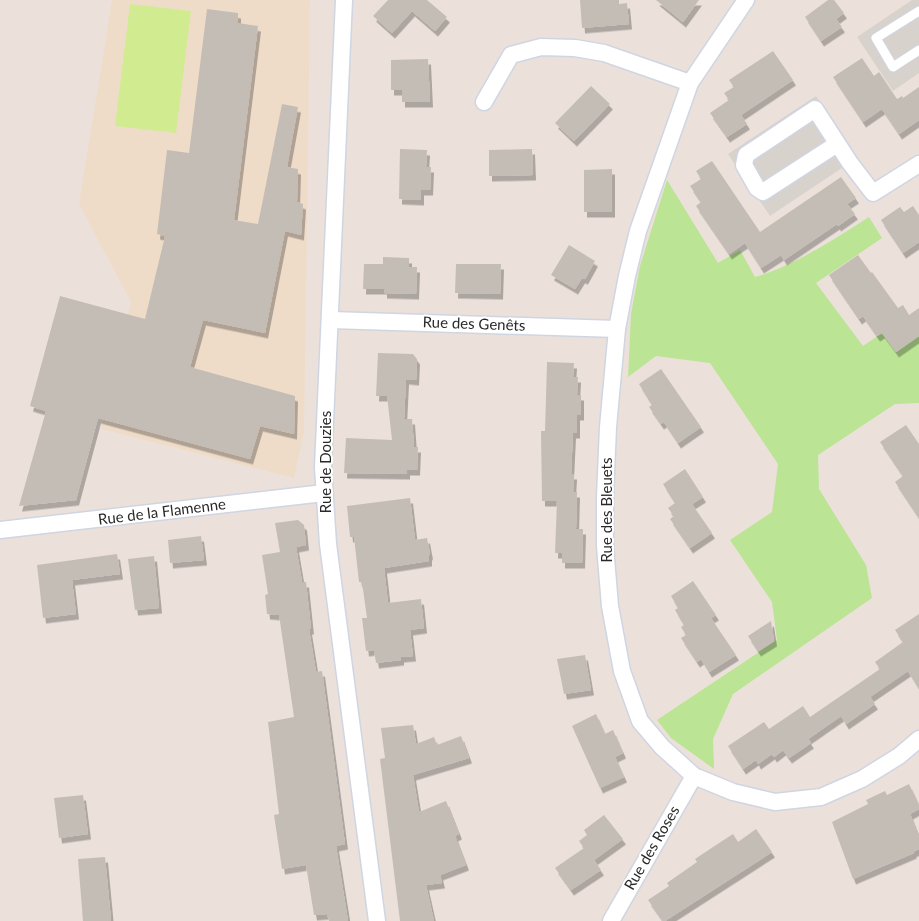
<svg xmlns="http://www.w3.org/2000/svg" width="919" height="921" font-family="Lato,sans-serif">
<defs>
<filter id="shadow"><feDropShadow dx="3" dy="5.5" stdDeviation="0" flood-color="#0004"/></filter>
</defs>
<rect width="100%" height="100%" fill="#ebe1da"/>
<polygon fill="#eedcc8" points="112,0 310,0 304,432 294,478 101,429 131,302 79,204"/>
<path fill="#bbe494" d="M667,180L718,263L740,250L755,277C792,267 836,238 869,217L882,238L816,283L863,346L882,333L896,352L919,336V403L895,404L818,455L819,489L866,565L872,598L733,694L713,739L714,769L671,738L657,720L777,640L772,602L730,540L772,512L778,464L710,363L656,356L628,377L631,314L640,266Z"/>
<polygon fill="#d1ec90" points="130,4 191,11 176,133 115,126"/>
<g fill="#d8d2cd">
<polygon points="912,0 919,0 919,73 893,91 857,37"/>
<polygon points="816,96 857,158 770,216 728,154"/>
</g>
<g fill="#c4bdb6" filter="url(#shadow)">
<polygon points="388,0 427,0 447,17 435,31 412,11 392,33 373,16"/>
<polygon points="580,0 619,0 619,4 627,3 629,24 582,28"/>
<polygon points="656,0 699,0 683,22"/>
<polygon points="828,0 834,0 844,13 836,19 842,27 821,41 805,17"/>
<polygon points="207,9 238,13 238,23 258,26 234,220 258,224 282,104 298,107 287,167 298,169 297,202 303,204 301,235 285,231 265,333 203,320 190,367 295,396 294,434 260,426 250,459 98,418 76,500 19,506 46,411 30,406 60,296 145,319 165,236 157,234 167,150 189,153"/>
<polygon points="773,51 793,80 741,115 747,124 727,137 710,113 729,100 724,93 734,87 729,80"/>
<polygon points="862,58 874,76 879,72 897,99 902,96 903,98 919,87 919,120 899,134 882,109 863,122 833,77"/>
<polygon points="428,59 430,102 402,102 402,90 391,90 391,60"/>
<polygon points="591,86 610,104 574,141 555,123"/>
<polygon points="400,149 427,150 426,167 431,167 430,190 421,190 421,200 399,199"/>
<polygon points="532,149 533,175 489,176 489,150"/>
<polygon points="712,161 760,232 841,177 856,198 847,204 855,214 838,226 837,224 784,260 781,255 761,268 745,243 729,254 696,206 701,202 690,186 701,179 696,171"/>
<polygon points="612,169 612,212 584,212 584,170"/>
<polygon points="913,206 919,215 919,242 903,253 881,220 900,207 904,212"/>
<polygon points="569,245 595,261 585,279 582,278 575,289 551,275"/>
<polygon points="858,255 871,273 872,272 898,308 903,305 909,315 919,308 919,336 896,352 882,333 877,336 863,316 859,319 829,275"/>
<polygon points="383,257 409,258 409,267 417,267 416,294 384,293 384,289 363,289 364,264 383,264"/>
<polygon points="456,264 501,264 500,294 455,293"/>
<polygon points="378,353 413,354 417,359 416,380 406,379 404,419 412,419 414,447 418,447 417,470 407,470 407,474 344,473 346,438 392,440 387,396 376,396"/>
<polygon points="547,362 574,363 573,377 578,377 577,395 581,395 581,415 577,415 577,433 573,433 571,474 574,474 573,492 577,492 576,529 583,529 582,563 562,563 562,553 555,553 557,501 542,501 541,431 545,431"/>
<polygon points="661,369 701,427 678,443 664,422 661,424 649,407 652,405 639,384"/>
<polygon points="906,425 919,444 919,518 895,482 903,476 880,442"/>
<polygon points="685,469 703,497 692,504 712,533 690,548 670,519 674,516 668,508 675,503 663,484"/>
<polygon points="410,498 415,540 427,538 430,554 429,555 429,561 384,568 388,603 421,599 424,628 410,630 413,656 401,657 401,660 376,663 374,650 366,651 362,618 367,618 362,582 359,582 354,537 350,537 347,506"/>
<polygon points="298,520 304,525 306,545 296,547 302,582 306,582 311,629 309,629 316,672 322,671 345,844 336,846 348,921 329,921 327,914 314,915 306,865 282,869 274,815 279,814 268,722 294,717 279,615 267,614 265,595 268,594 262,555 280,552 275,523"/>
<polygon points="201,536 204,560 170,563 168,540"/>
<polygon points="117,554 120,574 72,580 76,614 43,618 37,565"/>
<polygon points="154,556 159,608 135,610 128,559"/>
<polygon points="693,581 716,615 711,618 736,655 709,672 701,659 697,662 681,638 686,635 681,627 684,625 675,610 678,608 671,596"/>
<polygon points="919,614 919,689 908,671 870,697 875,704 846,724 841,716 808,739 811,743 789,758 783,750 774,757 772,754 758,764 756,760 743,769 728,746 764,722 769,729 803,706 810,717 880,669 875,662 903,642 895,630"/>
<polygon points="771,621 774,641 758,651 748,636"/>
<polygon points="585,655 591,690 564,694 557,659"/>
<polygon points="596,714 605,734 613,730 623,753 615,757 624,777 600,788 572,726"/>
<polygon points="413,725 416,744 434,737 437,745 461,736 469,758 413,775 419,812 446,801 459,834 455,836 466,865 440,875 442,883 426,885 434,921 400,921 380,759 385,758 381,728"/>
<polygon points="909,784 919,805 919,809 910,814 919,837 919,849 913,852 914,853 853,879 832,822 868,804 866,800 885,791 887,795"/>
<polygon points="83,795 88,834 59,838 54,798"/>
<polygon points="604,815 623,839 594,860 601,870 571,890 555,868 584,848 579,841 587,835 584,830"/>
<polygon points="756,829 772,852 665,921 663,921 648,900 669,886 667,883 697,862 695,859 713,847 733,834 738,842"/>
<polygon points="105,857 111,921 83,921 78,859"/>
</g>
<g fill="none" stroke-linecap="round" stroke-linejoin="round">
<g stroke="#cfd5e2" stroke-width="11">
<polyline id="service" points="919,11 876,38 893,67 919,50"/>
</g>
<g stroke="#cfd5e2" stroke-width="19">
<g id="minor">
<polyline points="344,0 323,467 328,544 377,921"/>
<polyline points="746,0 690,83 638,231 627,276 617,329 608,427 605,497 605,546 610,606 622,671 640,721 662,747 694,776 733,792 775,802 821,797 862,779 899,756 919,739"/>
<polyline points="484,102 511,55 541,47 575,48 604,53 690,83"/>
<polyline points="837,144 763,192 757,188 744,165 746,155 815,109 850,163 873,193 919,164"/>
<polyline points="331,320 617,329"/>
<polyline points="0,530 324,493"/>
<polyline points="611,921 694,776"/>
</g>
</g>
<use href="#service" stroke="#fff" stroke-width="9"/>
<use href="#minor" stroke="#fff" stroke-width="16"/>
</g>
<g text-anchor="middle" stroke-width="4" stroke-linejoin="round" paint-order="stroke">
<g font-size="15" fill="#292929" stroke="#fff">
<text transform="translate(474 324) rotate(2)" y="5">Rue des Genêts</text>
<text transform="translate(326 462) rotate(-90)" y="5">Rue de Douzies</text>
<text transform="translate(607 510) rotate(-90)" y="5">Rue des Bleuets</text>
<text transform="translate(162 512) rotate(-7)" y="5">Rue de la Flamenne</text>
<text transform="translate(652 848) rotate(-60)" y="5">Rue des Roses</text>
</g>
</g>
</svg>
